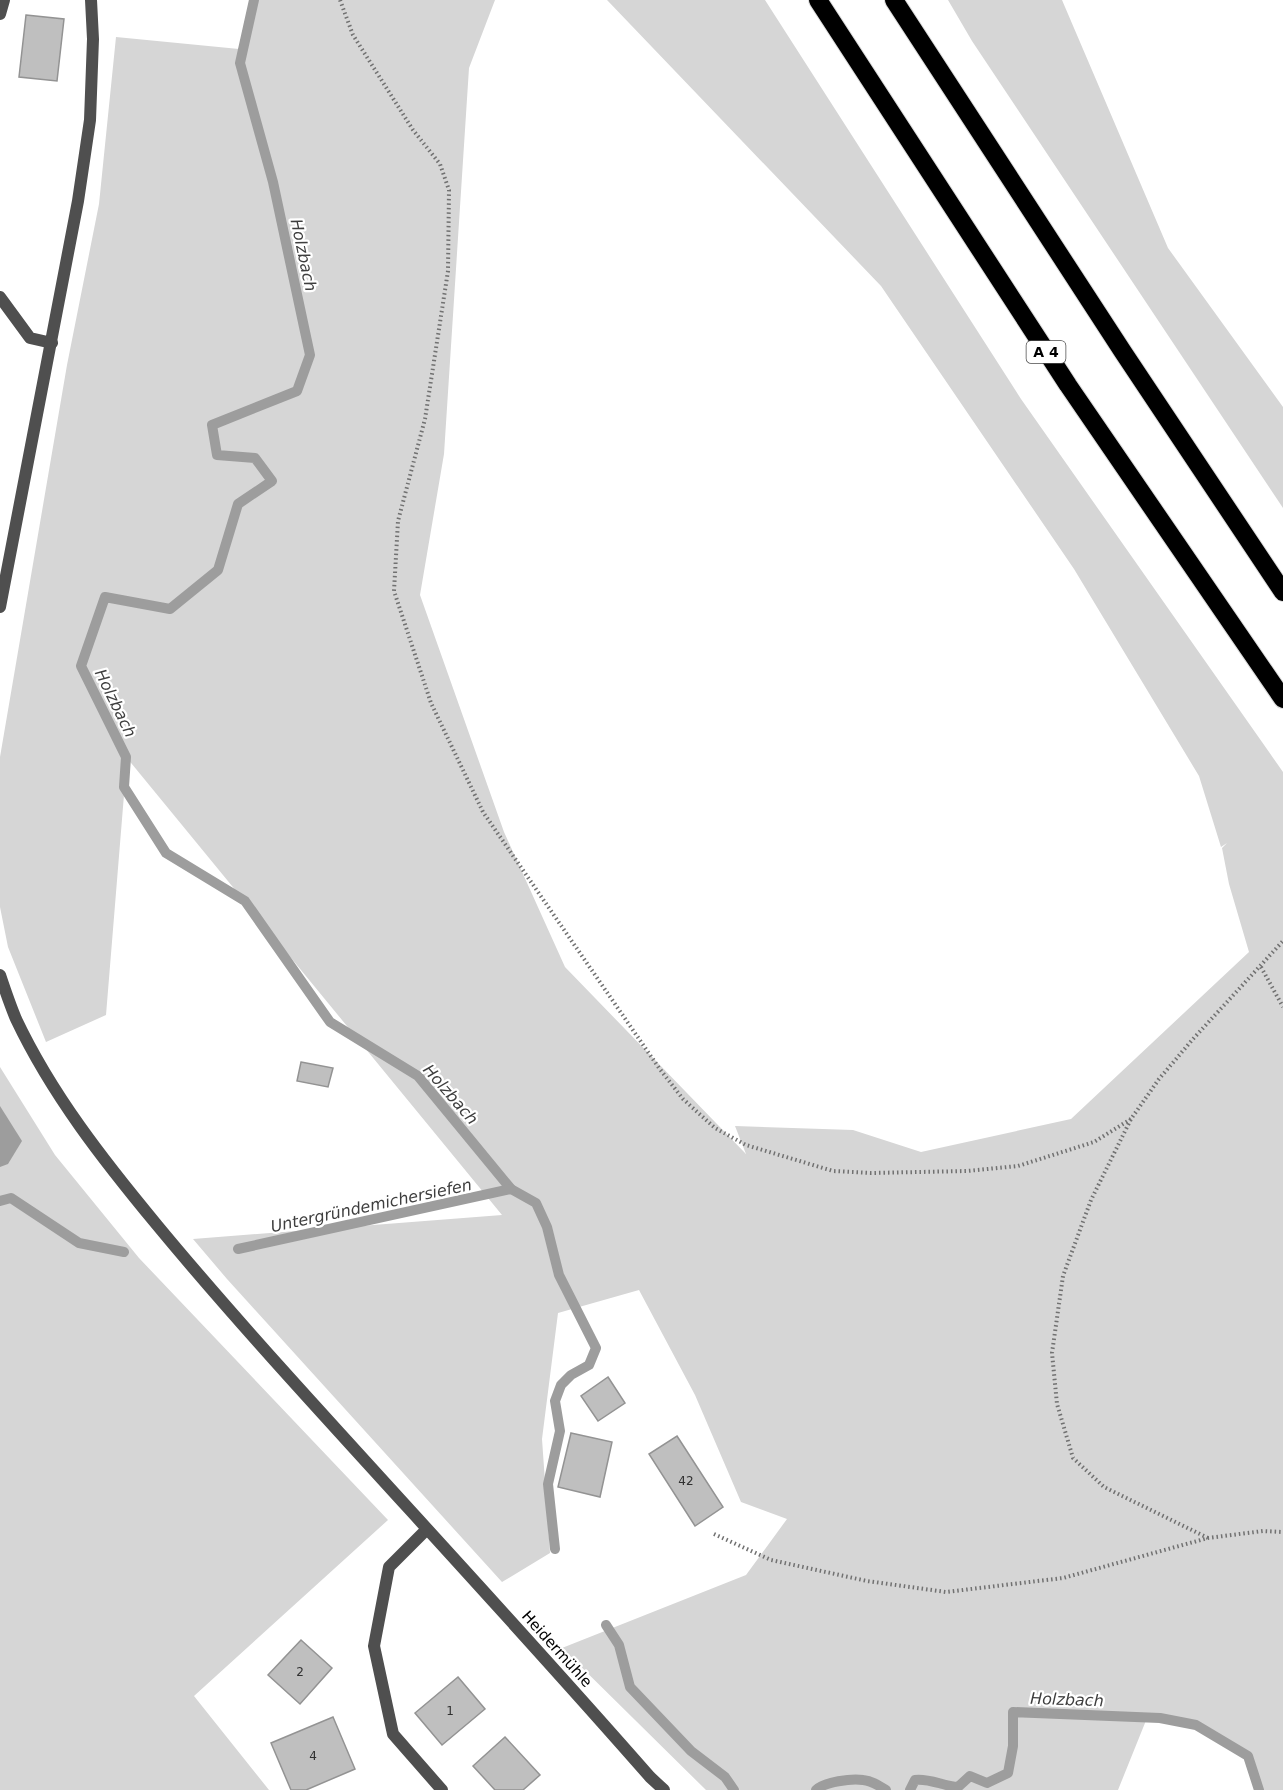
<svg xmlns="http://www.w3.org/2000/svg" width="1283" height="1790" font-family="'DejaVu Sans',sans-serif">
<rect width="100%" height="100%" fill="#fff"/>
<g fill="#d6d6d6">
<polygon points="255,0 495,0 469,68 444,454 420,595 504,832 565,967 746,1154 735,1126 853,1130 921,1152 1071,1119 1249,952 1229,884 1222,848 1227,843 1221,847 1199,776 1074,569 881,286 607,0 765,0 1021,399 1283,772 1283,1790 1259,1790 1248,1756 1196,1725 1147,1718 1118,1790 706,1790 562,1648 746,1575 787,1519 741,1502 695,1395 639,1290 558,1313 542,1439 550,1553 502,1582 227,1279 193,1239 502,1215 127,758 106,1015 46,1042 8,947 0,907 0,757 67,365 99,204 116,37 239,49"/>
<polygon points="948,0 1062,0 1168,248 1283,407 1283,508 972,41"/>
<polygon points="0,1067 55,1155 139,1258 388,1520 194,1696 269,1790 0,1790"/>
</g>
<polygon fill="#9d9d9d" points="0,1106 22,1141 8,1164 0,1167"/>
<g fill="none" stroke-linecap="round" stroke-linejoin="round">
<g stroke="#9d9d9d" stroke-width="10">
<polyline points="254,0 240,63 273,182 310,355 297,391 212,425 217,455 255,458 272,481 238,504 218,570 170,609 105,597 81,666 126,757 124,787 166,853 245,901 330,1022 418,1076 511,1189 536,1203 547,1227 559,1275 596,1348 589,1365 571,1375 561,1385 555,1401 560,1431 548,1484 555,1549"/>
<polyline points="0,1201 11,1198 79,1243 124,1252"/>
<polyline points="238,1249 511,1189"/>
<polyline points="606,1625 619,1645 630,1687 691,1751 725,1777 734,1790"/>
<path d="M816,1790C824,1782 852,1778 863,1780C872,1781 878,1785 886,1790"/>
<path d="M910,1790L915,1780C929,1778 943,1786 958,1787L970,1776L987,1783L1008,1773L1013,1746V1712L1160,1718L1196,1725L1248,1756L1259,1790"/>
</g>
</g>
<g fill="#bfbfbf" stroke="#939393" stroke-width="1.5">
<polygon points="26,15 64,19 57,81 19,77"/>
<polygon points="301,1062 333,1068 328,1087 297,1081"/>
<polygon points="608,1377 625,1403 598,1421 581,1396"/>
<polygon points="571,1433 612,1442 600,1497 558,1487"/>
<polygon points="677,1436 723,1507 695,1526 649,1454"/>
<polygon points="301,1640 332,1668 300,1704 268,1675"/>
<polygon points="458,1677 485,1709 442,1745 415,1713"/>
<polygon points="333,1717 355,1769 306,1790 291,1790 271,1743"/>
<polygon points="505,1737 540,1775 523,1790 495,1790 473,1766"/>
</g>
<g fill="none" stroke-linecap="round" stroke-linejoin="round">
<g stroke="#dbdbdb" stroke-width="20">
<g id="motorway">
<polyline points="818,0 1068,385 1283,699"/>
<polyline points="894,0 1123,352 1283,592"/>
</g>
</g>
<g stroke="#717171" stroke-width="4" stroke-dasharray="1.5 3" stroke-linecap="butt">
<polyline points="340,0 353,35 413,130 440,164 449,190 448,271 425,419 398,521 394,591 431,703 483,812 659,1068 683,1099 715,1128 746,1145 833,1171 871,1173 967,1171 1018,1166 1094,1142 1131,1119"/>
<polyline points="1261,967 1283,1007"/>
<polyline points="714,1534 771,1560 867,1581 946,1592 1063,1578 1208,1538 1263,1531 1283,1532"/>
<polyline points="1208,1538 1104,1487 1073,1458 1057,1404 1052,1353 1063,1276 1091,1200 1131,1119 1159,1079 1193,1039 1283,941"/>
</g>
<g stroke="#4f4f4f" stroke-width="12">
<polyline points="0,14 4,0"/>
<polyline points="0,297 30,338 52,343"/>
</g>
<polyline stroke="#4f4f4f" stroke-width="12" points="426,1530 389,1567 374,1646 393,1734 442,1790"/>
<g stroke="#4f4f4f" stroke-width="12">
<polyline points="0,607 78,201 90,120 93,39 91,0"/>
<path d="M0,975C5,990 10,1005 16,1019C52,1095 104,1161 157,1225C200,1277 245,1328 290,1378C410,1511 532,1642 650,1777L664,1790"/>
</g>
<use href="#motorway" stroke="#000" stroke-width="18"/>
</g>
<g text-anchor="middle" stroke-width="4.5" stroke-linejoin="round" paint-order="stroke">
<g font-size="12" fill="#303030">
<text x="686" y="1485">42</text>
<text x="300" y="1676">2</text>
<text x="450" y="1715">1</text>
<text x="313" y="1760">4</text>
</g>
<rect fill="#fff" stroke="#4c4c4c" stroke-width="1.5" x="1026.5" y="341" width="39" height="22" rx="4.5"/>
<g font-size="14" font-weight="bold" fill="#000">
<text x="1046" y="357">A 4</text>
</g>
<g font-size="15" fill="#000" stroke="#fff">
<text transform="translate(557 1649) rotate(48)" y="5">Heidermühle</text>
</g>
<g font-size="16" font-style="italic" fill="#3e3e3e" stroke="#fff">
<text transform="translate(304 255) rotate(78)" y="6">Holzbach</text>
<text transform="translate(116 703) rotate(64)" y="6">Holzbach</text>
<text transform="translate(451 1094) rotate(49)" y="6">Holzbach</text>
<text transform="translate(371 1205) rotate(-12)" y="6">Untergründemichersiefen</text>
<text transform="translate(1067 1699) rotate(2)" y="6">Holzbach</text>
</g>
</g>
</svg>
